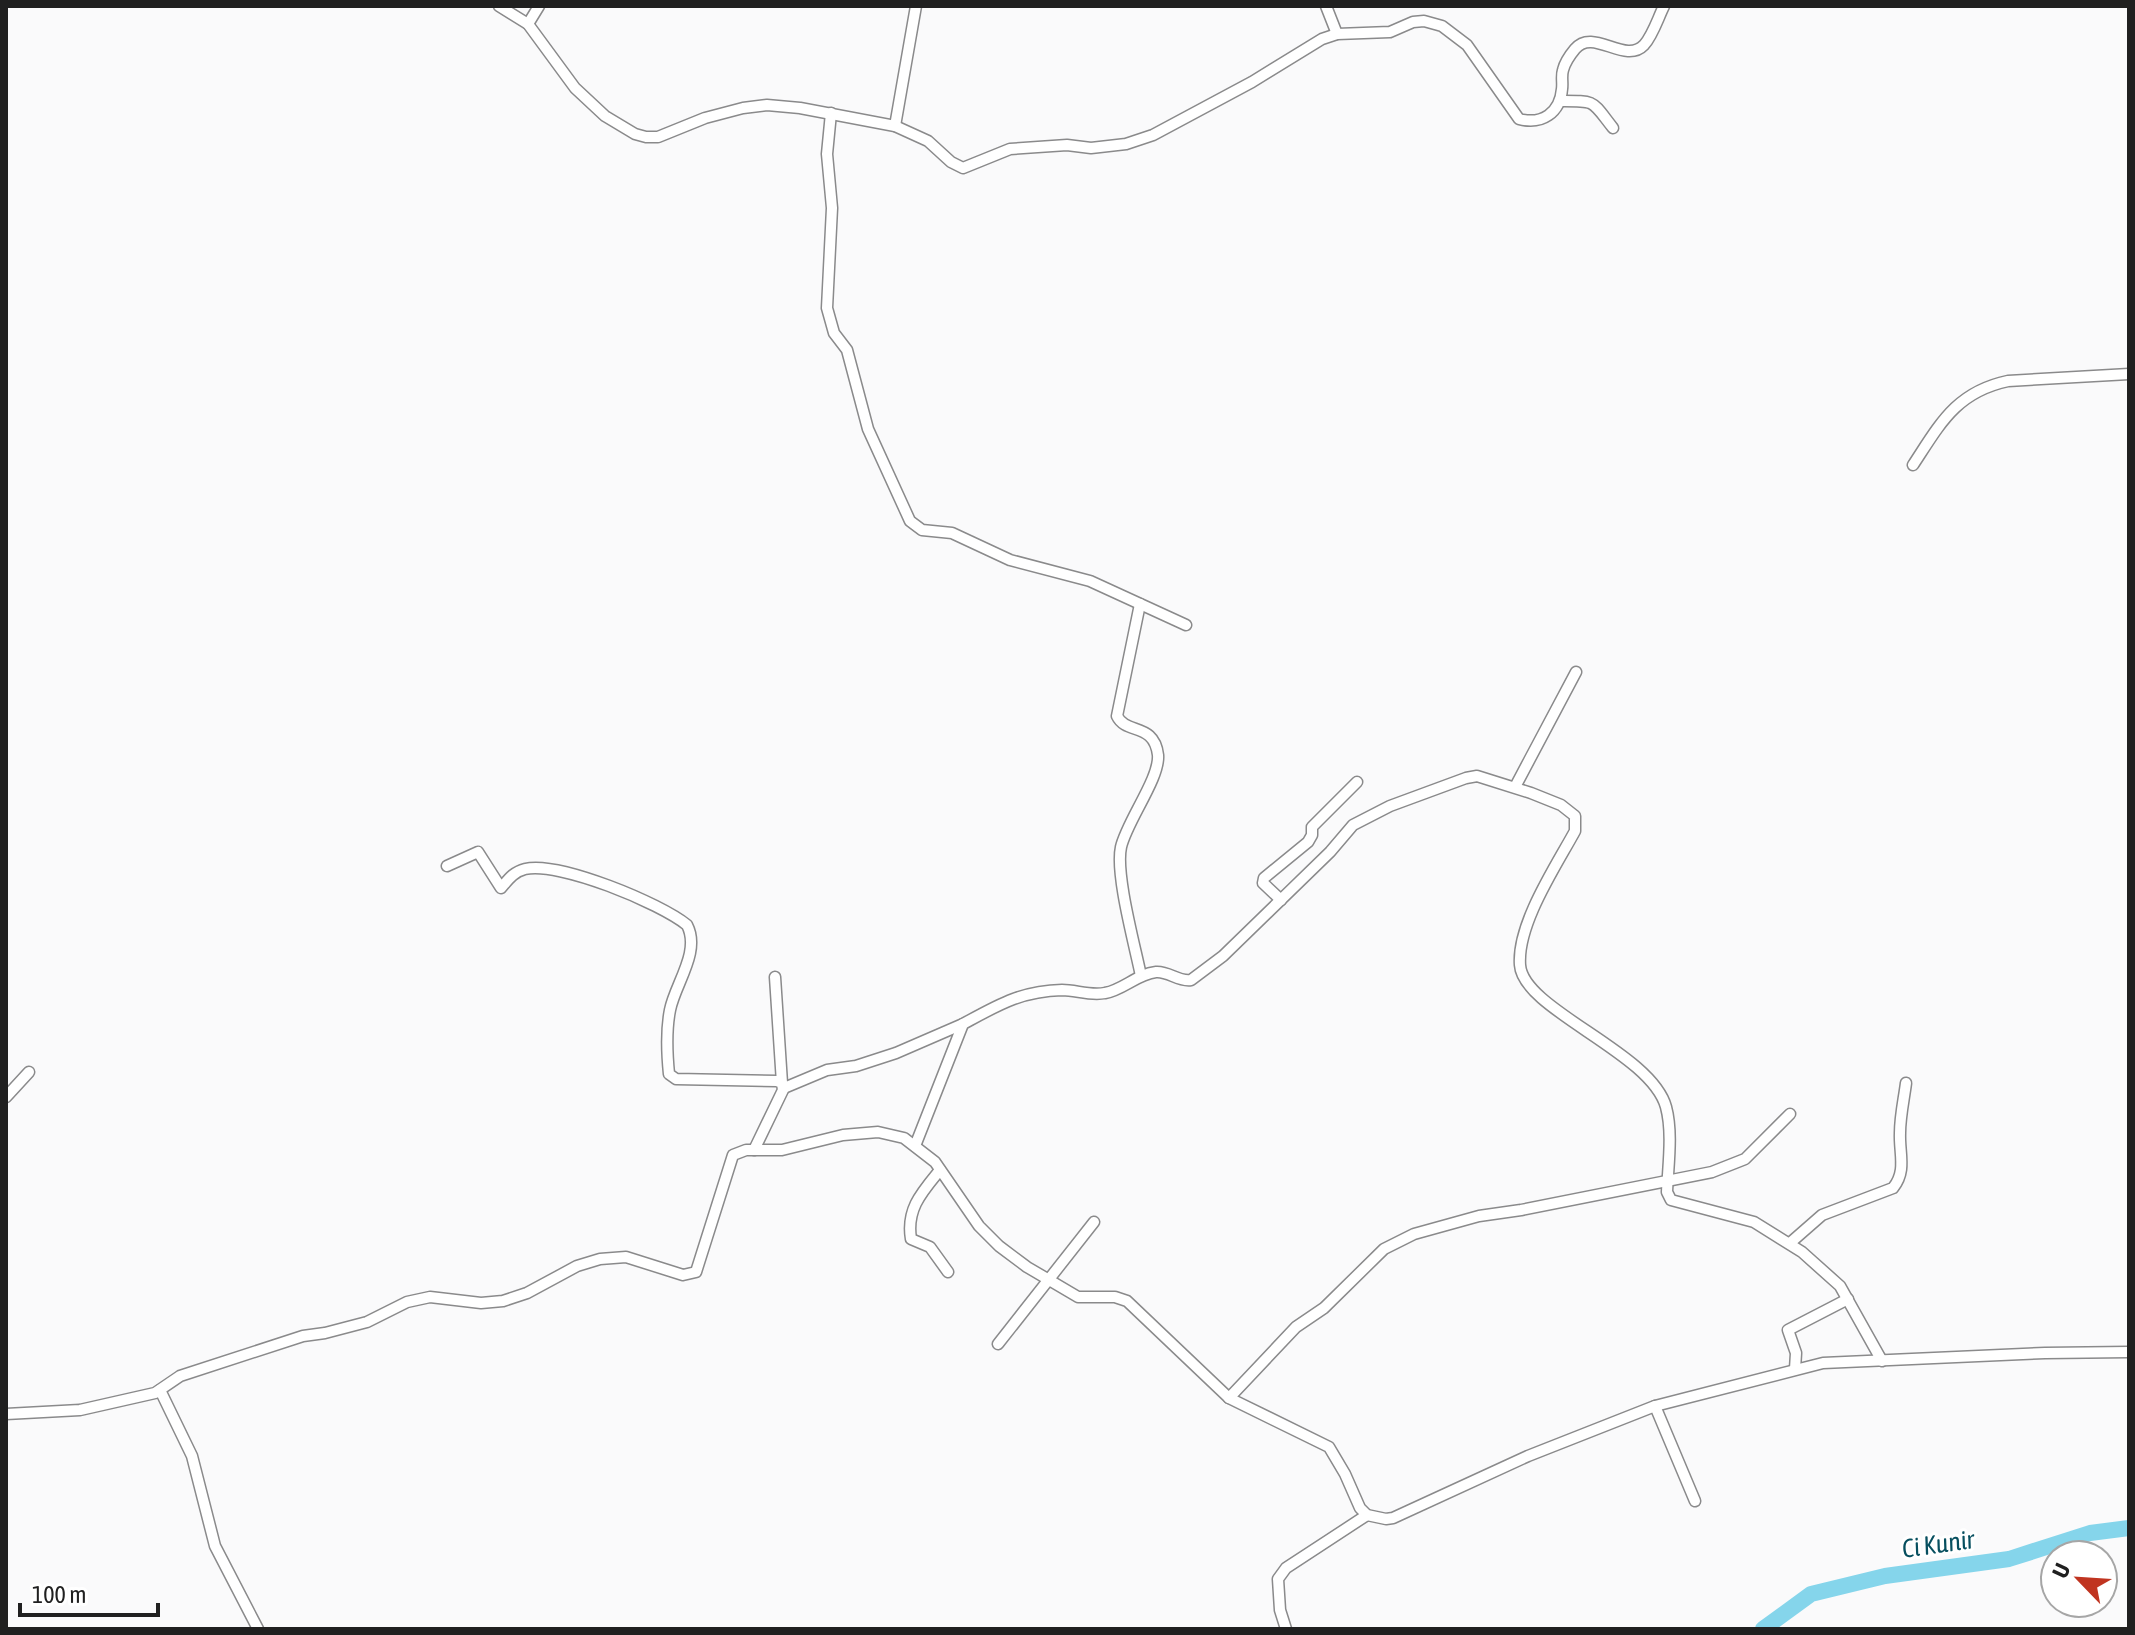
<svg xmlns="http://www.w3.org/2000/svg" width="2135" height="1635" font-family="'Asap Condensed',sans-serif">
<rect width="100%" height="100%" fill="#fafafb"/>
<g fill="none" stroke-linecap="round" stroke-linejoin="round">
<polyline stroke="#85d5eb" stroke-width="16" points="1763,1629 1811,1594 1885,1576 2009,1559 2090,1533 2129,1528"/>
<g stroke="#8a8a8b" stroke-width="13">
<g id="minor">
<path d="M499,6L528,24L575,88L605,116L635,134L646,137H658L705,118L743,108L767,105L800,108L895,126L928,141L951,162L963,168L1010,149L1067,145L1091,148L1126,144L1153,135L1252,82L1322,39L1337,34L1390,32L1413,22L1424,21L1442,26L1467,45L1519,119C1542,125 1560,113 1562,89C1563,83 1561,76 1563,70C1565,62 1570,55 1575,49C1593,27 1625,65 1644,45C1653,35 1658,18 1664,6"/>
<polyline points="1326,6 1337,34"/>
<polyline points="528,24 539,6"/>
<path d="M1560,101C1597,101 1591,100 1613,128"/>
<polyline points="831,113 827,154 832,208 827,308 834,333 847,350 868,429 910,521 922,530 952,533 1010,560 1090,581 1186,625"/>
<polyline points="895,126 916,6"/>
<path d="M1913,465C1940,424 1956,392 2008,381L2129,374"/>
<path d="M1140,604L1117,716C1126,735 1154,722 1158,755C1160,778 1127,821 1121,847C1115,874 1135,946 1141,976"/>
<polyline points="1515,787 1576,672"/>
<path d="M447,866L478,852L501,888C508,880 513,872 525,869C559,861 660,903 687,925C701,952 675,984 670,1010C666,1030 667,1054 669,1074L676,1079L777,1081L782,1083L783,1090L754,1150"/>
<polyline points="1281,900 1263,883 1264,878 1308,842 1312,835 1312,827 1357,782"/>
<polyline points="775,977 782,1083"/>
<polyline points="784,1088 827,1070 856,1066 896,1053 963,1024"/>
<polyline points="6,1097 29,1072"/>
<path d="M915,1146L963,1024C998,1005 1021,991 1062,990C1076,990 1090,996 1105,993C1123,990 1137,974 1156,972C1169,971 1178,982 1191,980L1223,956L1330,852L1353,825L1390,806L1466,778L1477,776L1531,793L1561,805L1575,816V831C1556,866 1517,924 1520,965C1523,1010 1651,1052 1666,1107C1673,1133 1668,1166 1667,1192L1671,1200L1754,1222L1802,1252L1840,1286L1882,1361"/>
<path d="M940,1170C922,1192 906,1209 911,1239L930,1247L948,1272"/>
<path d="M1790,1243L1822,1215L1893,1188C1907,1171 1899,1153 1900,1133C1900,1116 1904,1099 1906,1083"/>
<polyline points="998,1344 1094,1222"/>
<polyline points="1795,1369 1796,1353 1788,1330 1848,1299"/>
<polyline points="160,1390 192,1456 215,1546 258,1629"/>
<polyline points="1229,1398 1296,1327 1324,1308 1384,1249 1414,1234 1479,1216 1521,1210 1712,1172 1745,1159 1790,1114"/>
<polyline points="1655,1406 1695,1501"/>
<polyline points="6,1414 80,1410 155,1393 180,1376 303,1336 325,1333 367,1322 407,1302 430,1297 481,1303 503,1301 527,1293 577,1266 600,1259 626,1257 683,1275 696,1272 733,1155 746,1150 782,1150 843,1135 878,1132 904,1138 935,1162 979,1226 999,1246 1027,1267 1078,1297 1115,1297 1127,1301 1229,1398 1329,1447 1345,1474 1360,1508 1367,1515 1386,1519 1393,1518 1528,1456 1655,1406 1823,1363 2045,1353 2129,1352"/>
<polyline points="1286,1629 1280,1610 1278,1579 1286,1568 1367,1515"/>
</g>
</g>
<use href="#minor" stroke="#fff" stroke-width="10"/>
</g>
<g text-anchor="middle" stroke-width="6" stroke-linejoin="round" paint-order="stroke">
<g font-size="26" font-style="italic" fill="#074f5f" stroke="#fff">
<text transform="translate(1938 1544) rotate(-8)" y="9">Ci Kunir</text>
</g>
</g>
<rect width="2135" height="1635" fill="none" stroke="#202020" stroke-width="16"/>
<g transform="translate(2079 1579) rotate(295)"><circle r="38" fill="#ffffff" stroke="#a6a6a6" stroke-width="2"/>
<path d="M0-6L14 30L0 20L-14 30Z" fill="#c03420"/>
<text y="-12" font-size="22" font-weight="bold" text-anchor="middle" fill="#202020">U</text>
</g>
<path d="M20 1603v12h138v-12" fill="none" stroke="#202020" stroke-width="4"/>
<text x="32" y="1603" font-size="24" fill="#202020" stroke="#ffffff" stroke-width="6" paint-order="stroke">100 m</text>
</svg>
